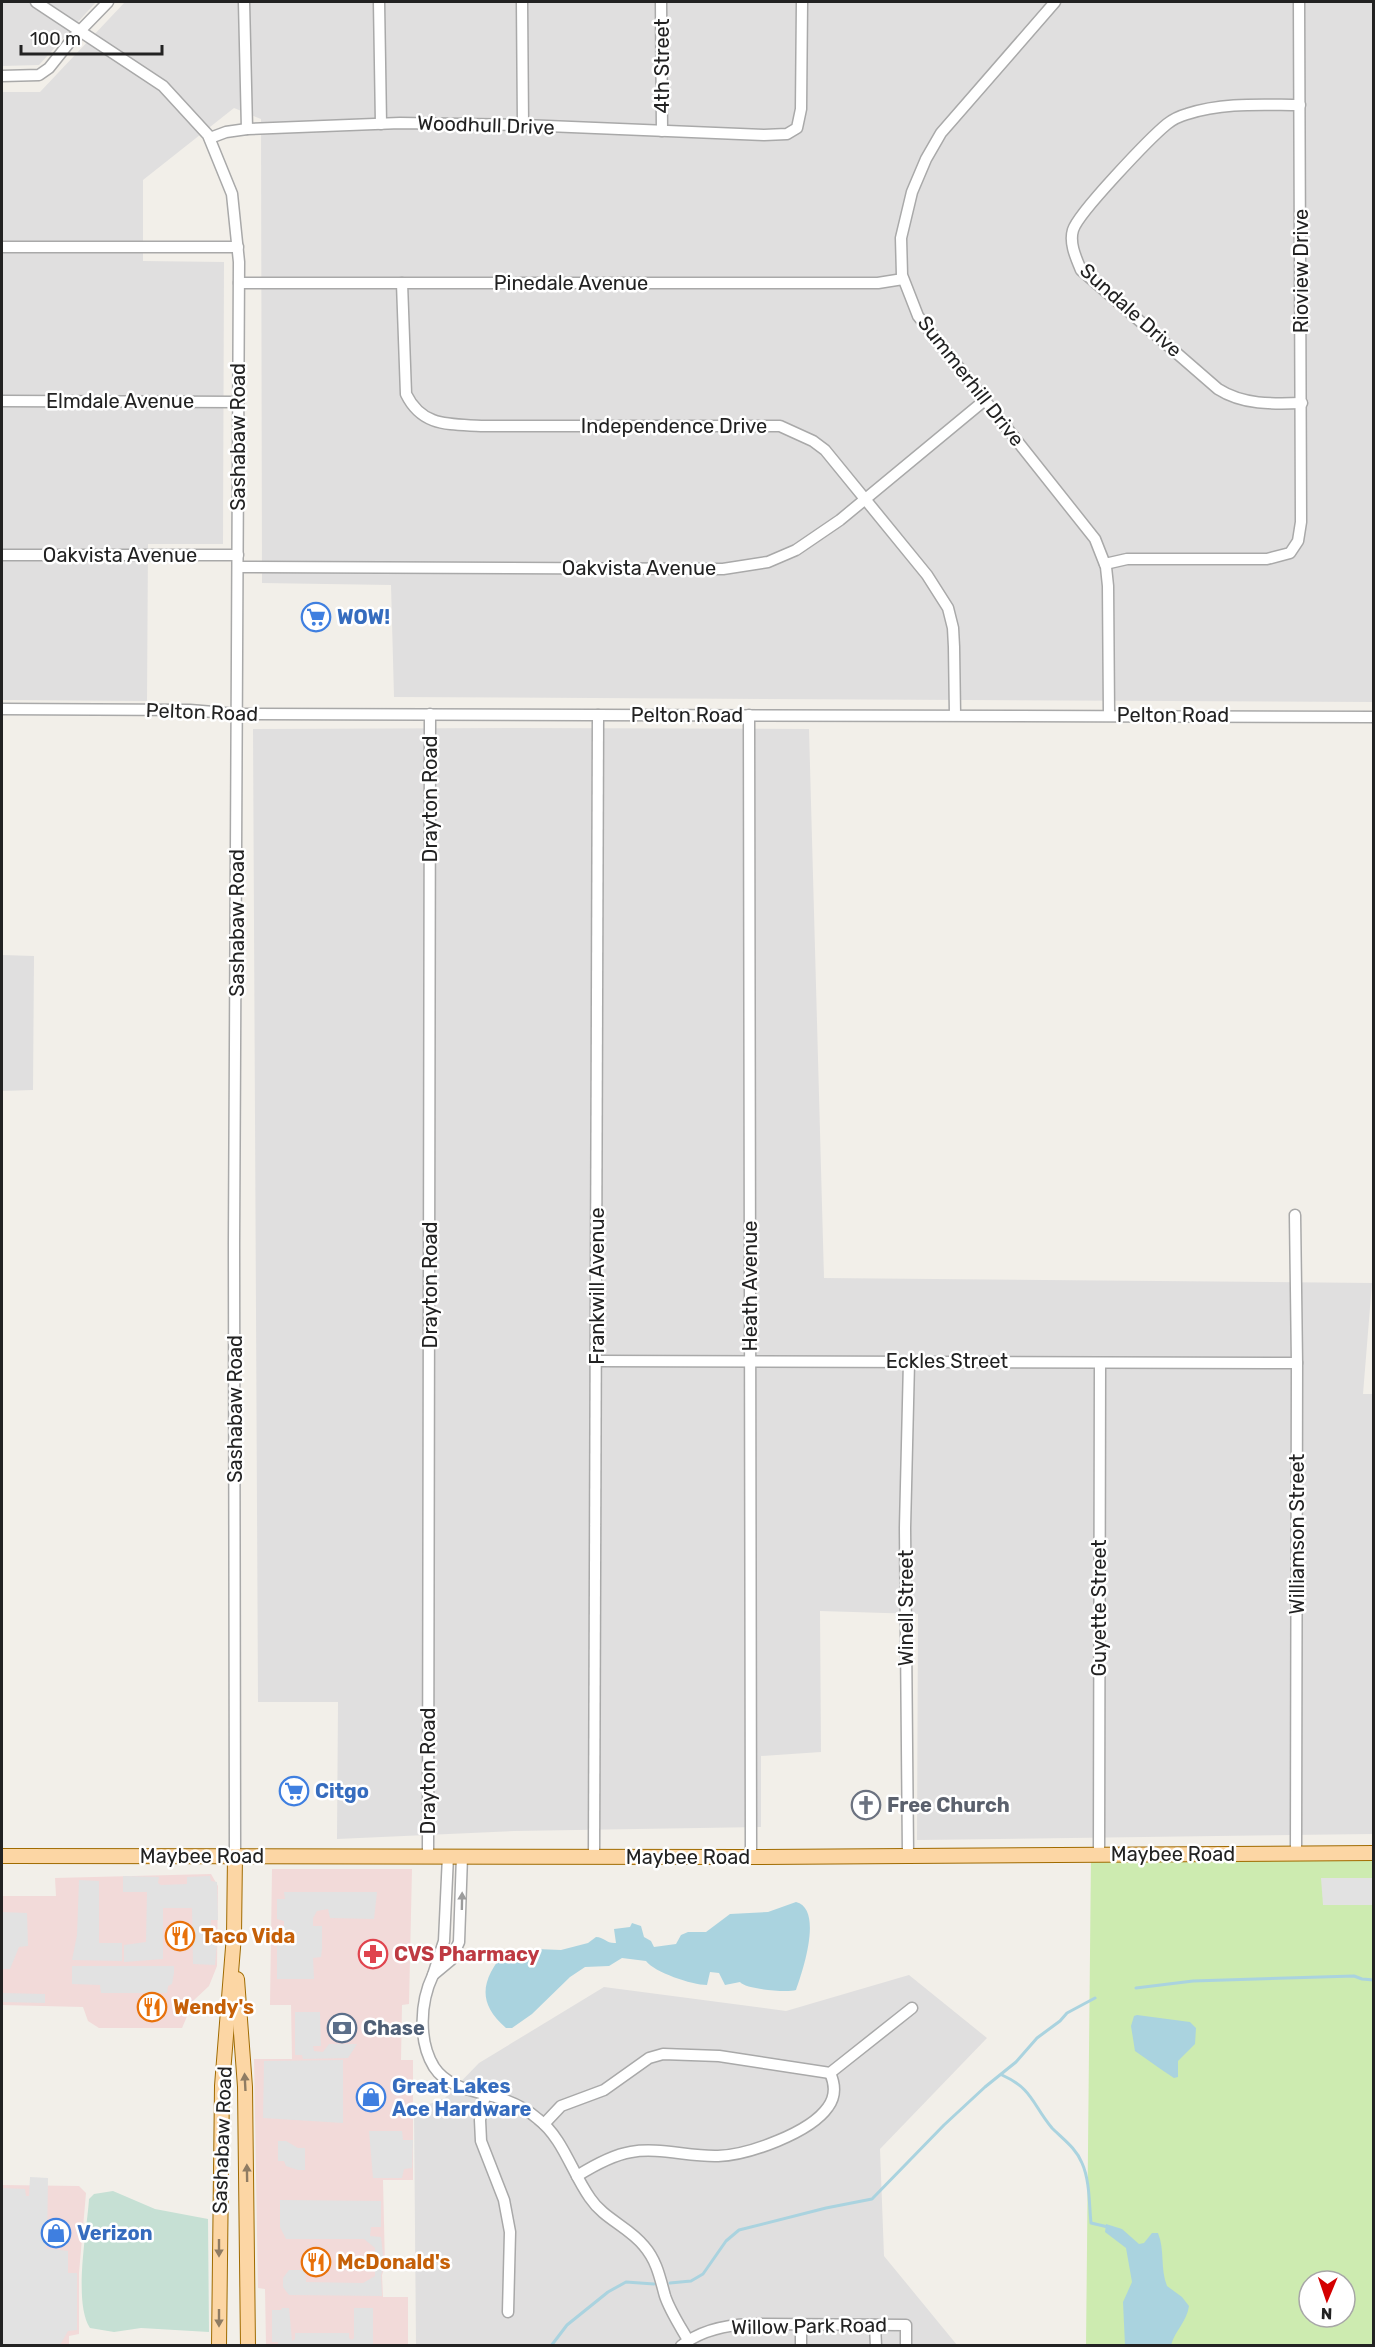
<svg xmlns="http://www.w3.org/2000/svg" width="1375" height="2347" font-family="Rubik,sans-serif">
<rect width="100%" height="100%" fill="#f2efe9"/>
<g fill="#e0dfdf">
<polygon points="2,2 96,2 39,65 2,66"/>
<polygon points="125,2 1373,2 1373,702 394,697 391,585 262,583 261,119 234,108 143,180 143,261 224,262 223,544 148,544 147,701 2,700 2,92 40,92"/>
<polygon points="520,728 809,729 824,1278 1372,1283 1363,1394 1374,1394 1373,1834 917,1840 918,1614 820,1611 821,1752 761,1756 761,1827 514,1831 337,1839 338,1702 258,1702 253,729"/>
<polygon points="2,955 34,956 33,1090 2,1091"/>
<polygon points="909,1975 987,2038 880,2149 884,2256 957,2345 416,2345 414,2110 445,2098 479,2063 604,1987 786,2011"/>
</g>
<g fill="#f2dad9">
<polygon points="272,1869 412,1869 409,2004 402,2005 401,2060 413,2060 413,2180 383,2180 385,2266 382,2275 383,2297 408,2297 408,2345 266,2345 265,2289 258,2288 254,2059 292,2059 291,2005 270,2005"/>
<polygon points="211,1874 218,1886 217,1966 209,1986 194,2000 182,2028 99,2028 88,2021 83,2007 2,2005 2,1896 56,1896 55,1878"/>
<polygon points="2,2185 79,2186 86,2193 79,2273 79,2334 69,2336 69,2345 2,2346"/>
</g>
<path fill="#cdebb0" fill-rule="evenodd" d="M1091,1855H1373V2345L1086,2346ZM1309,2281H1345V2317H1309Z"/>
<path fill="#c6e0d4" d="M113,2191L155,2209L208,2219L209,2332L141,2328L114,2332L90,2328C73,2302 87,2231 89,2199L94,2194Z"/>
<g fill="#e2e2e2">
<polygon points="123,1876 159,1877 158,1883 161,1885 187,1884 187,1877 210,1876 211,1881 217,1882 218,1920 211,1920 210,1942 217,1943 215,1965 193,1964 192,1908 163,1908 163,1959 124,1962 124,1945 146,1942 147,1892 123,1892"/>
<polygon points="1321,1878 1373,1878 1373,1905 1323,1905"/>
<polygon points="79,1880 99,1881 99,1943 122,1943 122,1961 72,1960 77,1935"/>
<polygon points="284,1892 377,1892 374,1919 330,1918 328,1909 317,1911 313,1918 313,1926 322,1926 322,1949 321,1957 313,1958 314,1979 277,1979 277,1926 284,1926 284,1921 277,1919 277,1899 285,1899"/>
<polygon points="2,1912 27,1913 28,1946 19,1947 10,1969 2,1969"/>
<polygon points="72,1966 174,1966 174,1973 172,1984 168,1986 167,1993 101,1993 100,1985 72,1984"/>
<polygon points="2,1993 45,1994 45,2003 2,2002"/>
<polygon points="295,2012 320,2012 321,2046 313,2046 314,2051 323,2052 329,2044 357,2044 348,2058 303,2059 302,2055 295,2055"/>
<polygon points="343,2060 343,2123 263,2118 264,2061"/>
<polygon points="369,2131 402,2131 403,2140 413,2140 412,2168 404,2169 402,2178 373,2178"/>
<polygon points="278,2141 286,2141 298,2148 305,2148 305,2170 298,2170 286,2166 284,2161 278,2161"/>
<polygon points="30,2177 48,2178 47,2247 44,2248 68,2251 68,2273 77,2273 77,2330 68,2331 60,2345 2,2345 2,2188 25,2189 26,2196 29,2196"/>
<polygon points="280,2200 381,2201 381,2227 371,2227 370,2236 381,2237 384,2266 381,2275 382,2296 289,2295 283,2287 283,2278 289,2270 305,2270 306,2282 363,2283 375,2276 375,2248 364,2239 286,2239 280,2227"/>
<polygon points="282,2308 289,2308 292,2341 295,2339 295,2333 349,2333 349,2338 352,2340 354,2338 354,2308 373,2308 373,2345 278,2345 278,2342 272,2342 272,2310 281,2310"/>
</g>
<g fill="#aad3df">
<path d="M796,1902C824,1909 802,1973 796,1990C786,1993 745,1989 740,1982L725,1985L719,1973L710,1972L707,1985C692,1985 654,1972 646,1961L622,1958L609,1966L585,1967L570,1977L532,2014L512,2028H506C475,2001 483,1979 505,1951L524,1953L536,1949L561,1950L588,1943L596,1937C604,1937 607,1944 616,1943L614,1929L630,1927L632,1923L641,1926L644,1937L651,1941L654,1947L676,1944L681,1935L688,1932H706L730,1914L768,1912Z"/>
<path d="M1137,2015L1190,2022L1196,2028L1195,2044L1178,2061V2077L1174,2078C1160,2069 1148,2060 1135,2051L1131,2026L1134,2016Z"/>
<path d="M1106,2224L1122,2229L1139,2244L1144,2243L1152,2233H1158C1165,2250 1160,2269 1167,2286L1182,2297L1189,2306C1187,2321 1175,2331 1171,2345H1125L1123,2302L1132,2282L1126,2248L1105,2232Z"/>
</g>
<g fill="none" stroke-linecap="round" stroke-linejoin="round">
<g stroke="#aad3df" stroke-width="3">
<polyline points="1136,1988 1193,1981 1354,1976 1362,1979 1374,1980"/>
<path d="M1002,2075C1033,2089 1032,2104 1052,2128C1063,2139 1076,2148 1082,2163C1090,2181 1089,2204 1091,2223L1108,2227"/>
<polyline points="670,2283 691,2281 703,2274 726,2241 739,2230 826,2208 872,2199 944,2125 985,2087 1016,2062 1037,2038 1060,2021 1067,2013 1095,1998"/>
<polyline points="551,2346 567,2325 608,2292 626,2282 654,2284"/>
</g>
<g stroke="#a9a9a9" stroke-width="13">
<g id="minor">
<polyline points="36,2 163,86 208,135 232,194 239,262 234,1244 235,1856"/>
<polyline points="244,2 247,129"/>
<polyline points="379,2 381,124"/>
<polyline points="522,2 523,125"/>
<polyline points="661,2 662,131"/>
<polyline points="1055,2 941,133 926,159 912,192 901,238 902,275 918,316 1095,539 1106,567 1108,586 1109,715"/>
<polyline points="2,76 39,75 49,68 73,38 108,2"/>
<path d="M1300,105C1262,105 1224,102 1187,114C1180,116 1172,120 1167,124C1150,138 1078,213 1073,230C1069,243 1076,258 1081,270L1218,389C1243,405 1272,404 1302,403"/>
<polyline points="210,138 226,132 247,129 400,123 523,125 764,135 787,134 797,128 801,109 802,2"/>
<polyline points="2,247 238,247"/>
<polyline points="239,283 878,283 903,279"/>
<path d="M402,283L406,394C422,427 449,424 481,426H780L813,441L825,450L927,575L948,608L953,628L954,647L955,715"/>
<polyline points="2,401 238,402"/>
<polyline points="2,555 238,555"/>
<polyline points="1105,564 1127,559 1267,559 1290,553 1298,541 1301,522 1299,2"/>
<polyline points="238,567 723,569 768,562 796,550 840,520 985,400"/>
<polyline points="2,709 190,710 237,714 1374,717"/>
<polyline points="749,715 751,1857"/>
<polyline points="1295,1215 1297,1363 1296,1853"/>
<polyline points="597,1361 1297,1363"/>
<polyline points="1099,1854 1100,1363"/>
<polyline points="908,1855 905,1528 909,1362"/>
<polyline points="428,1856 430,714"/>
<polyline points="448,1856 444,1941 433,1975 451,1960 459,1942 462,1856"/>
<polyline points="594,1857 598,715"/>
<path d="M433,1975C420,2002 418,2041 434,2067C449,2090 479,2091 502,2099C514,2103 529,2111 538,2119C563,2138 572,2173 590,2198C604,2219 629,2227 644,2246C657,2261 660,2278 665,2296C670,2311 680,2326 688,2340"/>
<polyline points="485,2095 480,2120 481,2141 504,2200 510,2232 508,2312"/>
<polyline points="544,2124 561,2106 604,2090 649,2058 663,2054 719,2056 830,2073 912,2008"/>
<path d="M577,2176C593,2166 612,2155 631,2152C659,2147 689,2157 718,2156C748,2155 810,2133 828,2107C836,2096 835,2084 830,2073"/>
<polyline points="875,2325 876,2346"/>
<path d="M681,2346C701,2330 726,2325 750,2324L906,2325V2346"/>
<polyline points="801,2346 801,2324"/>
</g>
</g>
<g stroke="#a06b00" stroke-width="16">
<g id="major">
<polyline points="2,1856 751,1857 1374,1853"/>
<polyline points="237,1979 245,2087 248,2346"/>
<polyline points="219,2346 222,2086 234,1935 235,1856"/>
</g>
</g>
<use href="#minor" stroke="#fff" stroke-width="10"/>
<use href="#major" stroke="#fcd6a4" stroke-width="14"/>
</g>
<defs><path id="oneway-solid" d="M-6-.8H1V-3.2L6.5 0L1 3.2V.8H-6Z" transform="scale(1.5)"/></defs>
<use fill="#9c9c9c" href="#oneway-solid" transform="translate(462 1901) rotate(-89)"/>
<g fill="#8f7c63">
<use href="#oneway-solid" transform="translate(245 2082) rotate(-93)"/>
<use href="#oneway-solid" transform="translate(247 2173) rotate(-91)"/>
<use href="#oneway-solid" transform="translate(219 2248) rotate(90)"/>
<use href="#oneway-solid" transform="translate(219 2318) rotate(90)"/>
</g>
<defs>
<g id="supermarket-ring" transform="scale(1.5)"><circle r="9.5" fill="#fff" stroke="#3f7fe0" stroke-width="1.5"/><path d="M-6-5.5h2.5l.6 2H6L4.5 2H-2.5L-4.4-4H-6ZM-1.5 3.2a1.3 1.3 0 1 0 .1 0ZM3 3.2a1.3 1.3 0 1 0 .1 0Z" fill="#3f7fe0"/></g>
<g id="church-ring" transform="scale(1.5)"><circle r="9.5" fill="#fff" stroke="#6b7280" stroke-width="1.5"/><path d="M-1.2-6h2.4v3.5h3.3v2.4h-3.3V6h-2.4V-.1h-3.3v-2.4h3.3Z" fill="#6b7280"/></g>
<g id="restaurant-ring" transform="scale(1.5)"><circle r="9.5" fill="#fff" stroke="#e8710a" stroke-width="1.5"/><path d="M-5-6h1v4h1v-4h1v4h1v-4h1v5L-1.5 .5V6h-2V.5L-5-1ZM5-6V6H3V1.5H1.5Q1.5-4 5-6Z" fill="#e8710a"/></g>
<g id="pharmacy-ring" transform="scale(1.5)"><circle r="9.5" fill="#fff" stroke="#e0444e" stroke-width="1.5"/><path d="M-2-6h4v4h4v4h-4v4h-4v-4h-4v-4h4Z" fill="#e0444e"/></g>
<g id="bank-ring" transform="scale(1.5)"><circle r="9.5" fill="#fff" stroke="#5c6f8a" stroke-width="1.5"/><path d="M-6-4H6V4H-6ZM0-2.3a2.3 2.3 0 1 0 0 4.6a2.3 2.3 0 1 0 0-4.6Z" fill="#5c6f8a"/></g>
<g id="shop-ring" transform="scale(1.5)"><circle r="9.5" fill="#fff" stroke="#3f7fe0" stroke-width="1.5"/><path d="M-5-2.5h2.3a2.7 3.5 0 0 1 5.4 0H5L5.5 6h-11ZM-1.5-2.5h3a1.5 2.3 0 0 0-3 0Z" fill="#3f7fe0"/></g>
</defs>
<g fill-rule="evenodd">
<use href="#supermarket-ring" x="316" y="617"/>
<use href="#supermarket-ring" x="294" y="1791"/>
<use href="#church-ring" x="866" y="1805"/>
<use href="#restaurant-ring" x="180" y="1936"/>
<use href="#pharmacy-ring" x="373" y="1954"/>
<use href="#restaurant-ring" x="152" y="2007"/>
<use href="#bank-ring" x="342" y="2028"/>
<use href="#shop-ring" x="371" y="2097"/>
<use href="#shop-ring" x="56" y="2233"/>
<use href="#restaurant-ring" x="316" y="2262"/>
</g>
<g text-anchor="middle" stroke-width="5" stroke-linejoin="round" paint-order="stroke">
<g font-size="20" fill="#222" stroke="#fff">
<text transform="translate(662 66) rotate(-90)" y="7">4th Street</text>
<text transform="translate(486 125) rotate(2)" y="7">Woodhull Drive</text>
<text transform="translate(1301 271) rotate(-90)" y="7">Rioview Drive</text>
<text x="571" y="290">Pinedale Avenue</text>
<text transform="translate(1131 310) rotate(42)" y="7">Sundale Drive</text>
<text transform="translate(971 381) rotate(52)" y="7">Summerhill Drive</text>
<text x="120" y="408">Elmdale Avenue</text>
<text x="674" y="433">Independence Drive</text>
<text transform="translate(238 437) rotate(-90)" y="7">Sashabaw Road</text>
<text x="120" y="562">Oakvista Avenue</text>
<text x="639" y="575">Oakvista Avenue</text>
<text transform="translate(202 712) rotate(2)" y="7">Pelton Road</text>
<text x="687" y="722">Pelton Road</text>
<text x="1173" y="722">Pelton Road</text>
<text transform="translate(430 799) rotate(-90)" y="7">Drayton Road</text>
<text transform="translate(237 923) rotate(-90)" y="7">Sashabaw Road</text>
<text transform="translate(430 1285) rotate(-90)" y="7">Drayton Road</text>
<text transform="translate(597 1286) rotate(-90)" y="7">Frankwill Avenue</text>
<text transform="translate(750 1286) rotate(-90)" y="7">Heath Avenue</text>
<text x="947" y="1368">Eckles Street</text>
<text transform="translate(235 1409) rotate(-90)" y="7">Sashabaw Road</text>
<text transform="translate(1297 1534) rotate(-90)" y="7">Williamson Street</text>
<text transform="translate(906 1608) rotate(-90)" y="7">Winell Street</text>
<text transform="translate(1099 1608) rotate(-90)" y="7">Guyette Street</text>
<text transform="translate(428 1771) rotate(-90)" y="7">Drayton Road</text>
<text x="1173" y="1861">Maybee Road</text>
<text x="202" y="1863">Maybee Road</text>
<text x="688" y="1864">Maybee Road</text>
<text transform="translate(222 2140) rotate(-88)" y="7">Sashabaw Road</text>
<text transform="translate(809 2326) rotate(-1)" y="7">Willow Park Road</text>
</g>
<g font-size="20" font-weight="bold" fill="#366cbe" stroke="#fff" text-anchor="start">
<text x="337" y="624">WOW!</text>
<text x="315" y="1798">Citgo</text>
<text x="392" y="2093">Great Lakes<tspan x="392" dy="23">Ace Hardware</tspan></text>
<text x="77" y="2240">Verizon</text>
</g>
<g font-size="20" font-weight="bold" fill="#5b616d" stroke="#fff" text-anchor="start">
<text x="887" y="1812">Free Church</text>
</g>
<g font-size="20" font-weight="bold" fill="#c56008" stroke="#fff" text-anchor="start">
<text x="201" y="1943">Taco Vida</text>
<text x="173" y="2014">Wendy's</text>
<text x="337" y="2269">McDonald's</text>
</g>
<g font-size="20" font-weight="bold" fill="#be3a42" stroke="#fff" text-anchor="start">
<text x="394" y="1961">CVS Pharmacy</text>
</g>
<g font-size="20" font-weight="bold" fill="#4e5e75" stroke="#fff" text-anchor="start">
<text x="363" y="2035">Chase</text>
</g>
</g>
<rect width="1375" height="2347" fill="none" stroke="#222222" stroke-width="6"/>
<g transform="translate(1327 2299) rotate(182)"><circle r="28" fill="#ffffff" stroke="#a7a7a7" stroke-width="1.5"/>
<path d="M0-4.5L10 22L0 15L-10 22Z" fill="#d40000"/>
<text y="-9" font-size="16" font-weight="bold" text-anchor="middle" fill="#222222">N</text>
</g>
<path d="M21 45v9h141v-9" fill="none" stroke="#222222" stroke-width="3"/>
<text x="30" y="45" font-size="18" fill="#222222" stroke="#ffffff" stroke-width="4.5" paint-order="stroke">100 m</text>
</svg>
